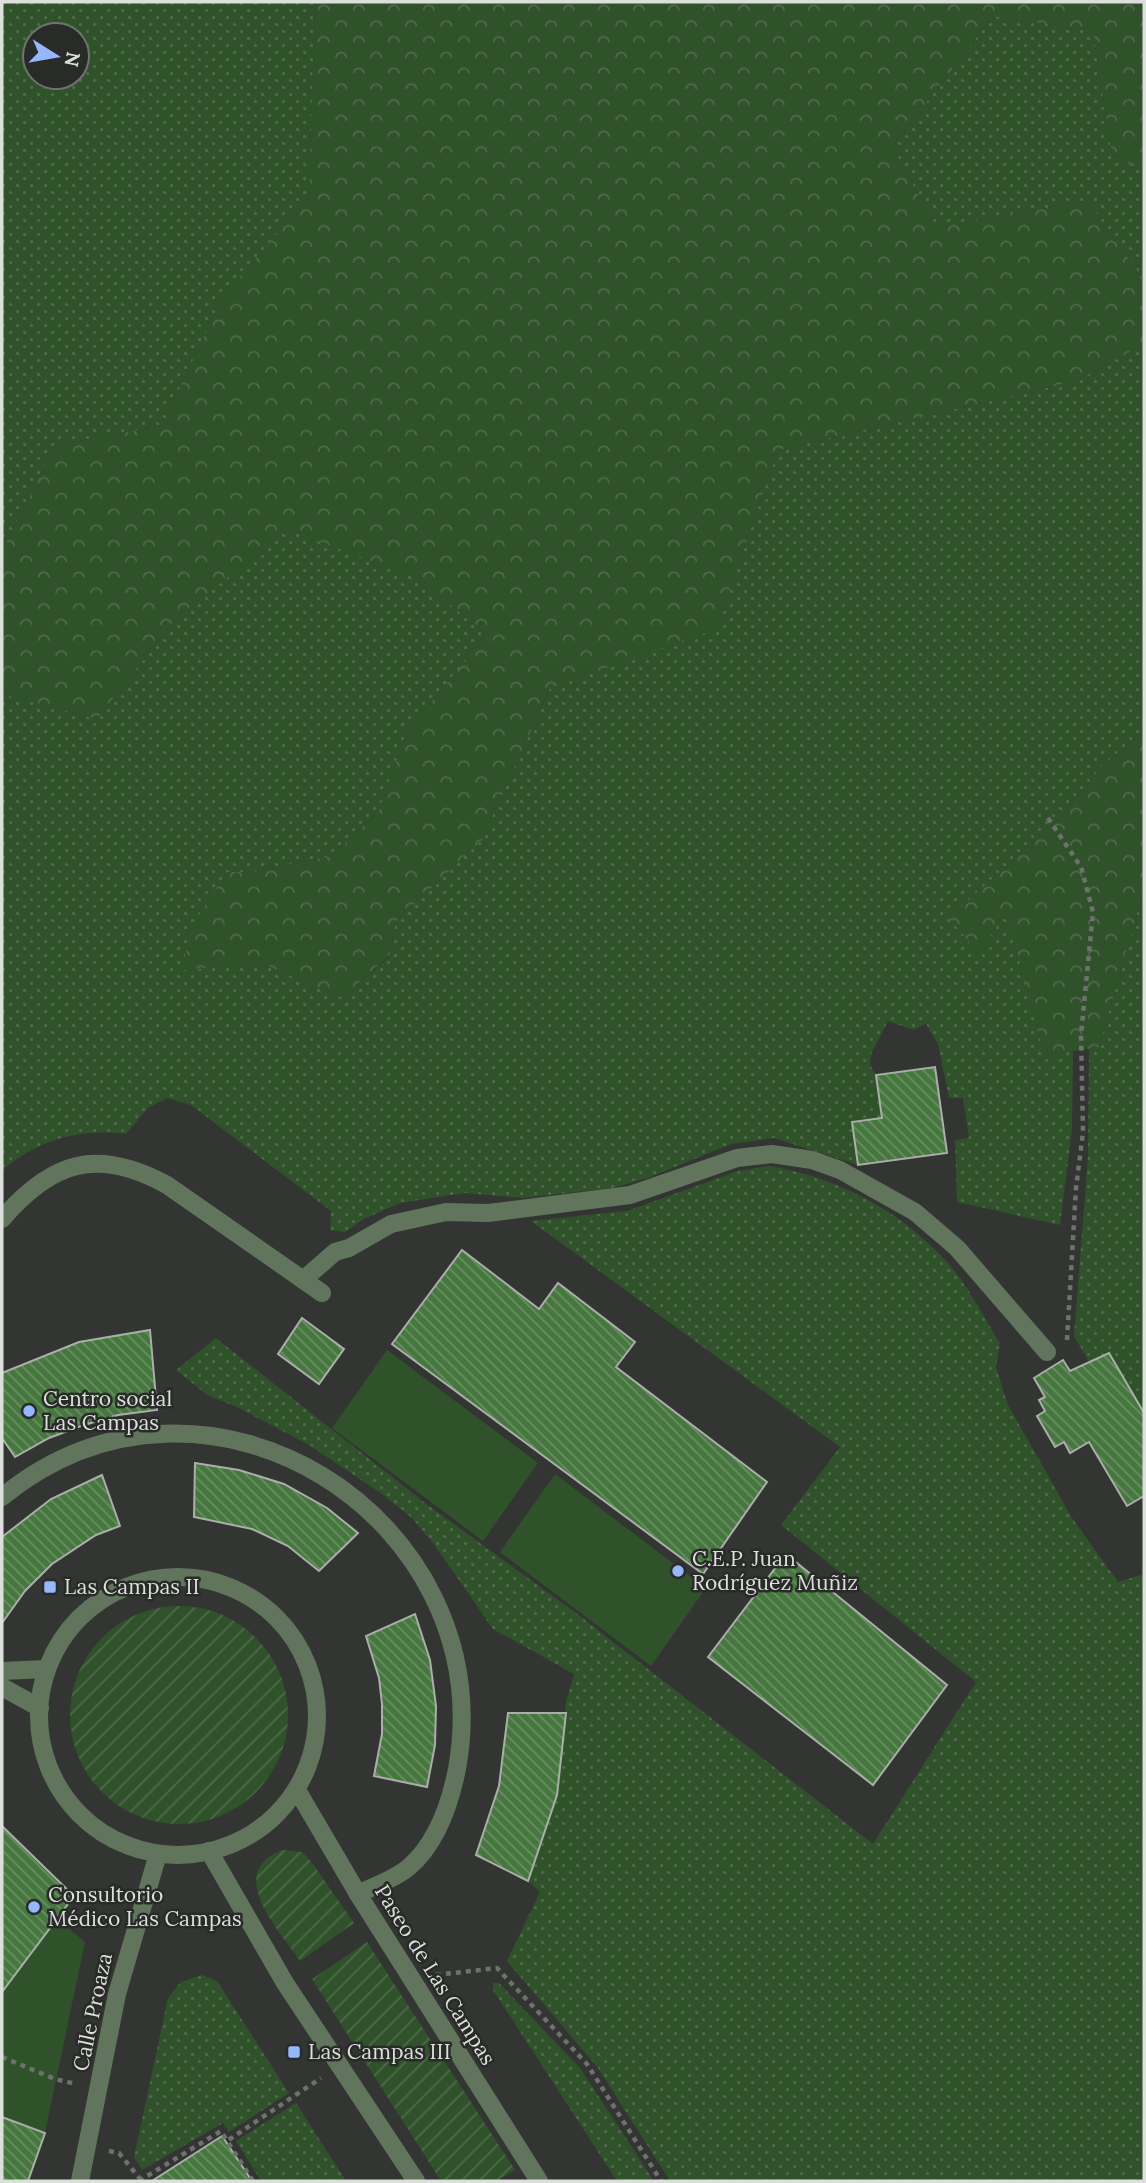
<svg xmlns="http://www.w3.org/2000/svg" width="1146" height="2183" font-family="Lora,serif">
<defs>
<pattern id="grass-dots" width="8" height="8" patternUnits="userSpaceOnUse" patternTransform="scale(1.75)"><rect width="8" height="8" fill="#30522b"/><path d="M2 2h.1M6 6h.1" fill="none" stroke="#4e6a49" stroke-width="1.8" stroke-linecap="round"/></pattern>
<pattern id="forest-crowns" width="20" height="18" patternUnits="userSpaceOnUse" patternTransform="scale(1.75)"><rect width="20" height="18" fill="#30522b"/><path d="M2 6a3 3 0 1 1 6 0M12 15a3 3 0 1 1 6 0" fill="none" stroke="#4e6a49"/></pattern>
<pattern id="garden-furrows" width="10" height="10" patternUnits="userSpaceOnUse" patternTransform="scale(1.75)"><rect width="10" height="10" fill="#30522b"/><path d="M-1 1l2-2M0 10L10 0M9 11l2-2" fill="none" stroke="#4e6a49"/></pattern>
<pattern id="building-back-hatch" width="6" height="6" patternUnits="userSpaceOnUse" patternTransform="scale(1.75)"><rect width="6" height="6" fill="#46773e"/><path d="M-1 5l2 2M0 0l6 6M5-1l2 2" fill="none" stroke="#699063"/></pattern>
</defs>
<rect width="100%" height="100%" fill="#333533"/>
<g fill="url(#grass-dots)" fill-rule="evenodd">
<path d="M2,2H315L309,196L222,299L162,426L55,445L2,551ZM35,35H77V77H35Z"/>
<polygon points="993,16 1093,31 1112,154 1144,172 1144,280 1087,201 936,227 892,147"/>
<path d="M1144,344V732L1103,765L1064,814L949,918L1007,912L1045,1056L1073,1051L1072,1129L1060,1225L957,1202L955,1140L969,1138L963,1098H949L938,1044L926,1024L913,1030L888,1021L871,1054L870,1065L876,1075L882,1118L852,1122L858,1165L774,1138L731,1144L648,1178L612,1188L523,1198L465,1193L400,1203L364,1219L345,1232L330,1230L331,1211L191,1105L167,1098L148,1108L126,1134C80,1128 37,1140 2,1171V694L97,719L175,619L288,529L420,579L488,636L407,731L379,811L332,856L252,872H227L181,970L261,963L342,998L389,957L396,921L482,839L550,688L716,628L778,450L1076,381Z"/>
<polygon points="1144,889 1144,1413 1109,1353 1089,1362 1074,1336 1088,1157 1089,1049 1099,1047"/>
<path d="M769,1166C837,1177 901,1211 947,1262C968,1285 983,1317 1000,1343L996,1367L1007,1403L1072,1518L1118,1582L1144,1574V2181H670L598,2068L507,1961L540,1892L528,1881L557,1795L566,1702L574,1674L493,1629L433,1543L412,1518L382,1494L309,1445L237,1407L207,1395L176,1370L216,1338L425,1503L580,1616L873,1844L976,1682L781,1525L840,1447L531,1221L627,1211L738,1171Z"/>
<polygon points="202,1975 217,1981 289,2093 229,2132 223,2123 142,2170 134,2157 168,1998 181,1982"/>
<polygon points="493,1982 500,1984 580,2068 654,2181 617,2181 493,1990"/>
<polygon points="296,2103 346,2181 261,2181 236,2141"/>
</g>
<g fill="url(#forest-crowns)">
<polygon points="315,2 1144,2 1144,172 1112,154 1093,31 993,16 892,147 936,227 1087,201 1144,280 1144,344 1076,381 778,450 716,629 550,688 482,840 396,921 389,956 342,998 261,963 181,970 195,921 227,872 252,872 332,856 379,811 407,731 487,635 420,579 288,530 175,619 97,719 2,694 2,551 55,445 162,426 222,298 309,196"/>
<polygon points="1144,732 1144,889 1099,1047 1044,1056 1007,913 978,953 949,918 1064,814 1103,765"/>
</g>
<g fill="#30522b">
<polygon points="387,1350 538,1463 483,1541 332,1428"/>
<polygon points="555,1474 706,1588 651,1666 500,1552"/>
<polygon points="57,1919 85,1942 45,2133 2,2117 2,1991"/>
</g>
<g fill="url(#garden-furrows)">
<circle cx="179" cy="1715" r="109"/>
<path d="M282,1850L302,1852L310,1860L354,1923L300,1961C279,1930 224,1873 282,1850Z"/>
<polygon points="367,1942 515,2170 496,2181 441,2181 312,1979"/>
</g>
<g fill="url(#building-back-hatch)" stroke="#abaeab" stroke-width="2">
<polygon points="935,1067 947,1153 858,1165 852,1122 882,1118 876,1075"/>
<polygon points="462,1250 539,1309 558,1283 635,1342 616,1367 767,1482 703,1574 392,1344"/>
<polygon points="302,1318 344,1349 319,1384 278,1354"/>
<polygon points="150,1330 157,1410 118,1415 81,1426 49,1438 15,1457 2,1438 2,1373 79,1342"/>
<polygon points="1109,1353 1144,1413 1144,1496 1127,1506 1089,1442 1070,1453 1064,1442 1055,1447 1037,1416 1045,1411 1039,1400 1045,1397 1034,1378 1063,1360 1070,1371"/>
<polygon points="195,1463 239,1470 284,1484 327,1508 358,1533 319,1571 288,1546 252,1529 194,1517"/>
<polygon points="102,1475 120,1526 96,1535 52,1564 25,1591 2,1623 2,1537 51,1499"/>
<polygon points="786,1554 947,1685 873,1785 708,1657"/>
<polygon points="415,1614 430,1660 436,1706 435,1745 427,1787 374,1776 382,1734 382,1704 379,1678 366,1636"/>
<polygon points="508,1713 566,1713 557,1795 528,1881 476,1855 499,1786"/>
<polygon points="2,1826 74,1896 2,1992"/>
<polygon points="2,2117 45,2133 28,2181 2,2181"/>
<polygon points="222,2136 252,2181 152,2181"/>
</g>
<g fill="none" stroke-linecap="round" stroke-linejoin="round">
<g stroke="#6f716f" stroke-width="4.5" stroke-dasharray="5 5" stroke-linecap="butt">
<polyline points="1048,818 1081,867 1093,912 1081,1035 1083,1132 1076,1188 1067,1340"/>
<polyline points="436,1975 497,1968 587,2064 661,2181"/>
<polyline points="2,2057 55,2079 76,2084"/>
<polyline points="109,2151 119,2153 141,2180"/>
<polyline points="139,2181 221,2131 227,2141"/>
<polyline points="253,2181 227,2141 321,2078"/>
</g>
<g stroke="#60755c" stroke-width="18">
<path d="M2,1219C52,1161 97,1147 167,1185L322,1293"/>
<polyline points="303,1280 335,1252 349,1248 391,1224 446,1212 488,1213 630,1195 737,1158 772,1154 812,1160 840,1170 915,1212 957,1248 1047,1352"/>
<path d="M2,1497C206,1330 502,1518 457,1769C450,1804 437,1843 409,1867C395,1879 374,1886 358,1894"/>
<circle cx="178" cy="1716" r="139"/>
<polyline points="2,1671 46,1669"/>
<polyline points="2,1687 40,1708"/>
<polyline points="297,1790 358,1894 539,2181"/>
<polyline points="209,1851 285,1983 416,2181"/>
<polyline points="80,2181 117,1994 158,1854"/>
</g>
</g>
<g fill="#94b7fd" stroke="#292b29" stroke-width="2.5">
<circle cx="29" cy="1411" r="7"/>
<circle cx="678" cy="1571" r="7"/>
<rect x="43" y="1580" width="14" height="14" rx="3.5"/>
<circle cx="34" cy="1907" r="7"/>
<rect x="287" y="2045" width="14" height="14" rx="3.5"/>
</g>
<g text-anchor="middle" stroke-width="5" stroke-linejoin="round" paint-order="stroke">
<g font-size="21" fill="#dddfdd" stroke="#292b29" text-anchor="start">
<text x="43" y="1406">Centro social<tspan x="43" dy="24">Las Campas</tspan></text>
<text x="692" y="1566">C.E.P. Juan<tspan x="692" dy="24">Rodríguez Muñiz</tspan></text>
<text x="64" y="1594">Las Campas II</text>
<text x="48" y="1902">Consultorio<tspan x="48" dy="24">Médico Las Campas</tspan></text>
<text x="308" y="2059">Las Campas III</text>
</g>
<g font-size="21" fill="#dddfdd" stroke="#292b29">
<text transform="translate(435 1975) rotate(58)" y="7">Paseo de Las Campas</text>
<text transform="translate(93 2012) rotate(-78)" y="7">Calle Proaza</text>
</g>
</g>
<rect width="1146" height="2183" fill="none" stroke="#dddfdd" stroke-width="7"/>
<g transform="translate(56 56) rotate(101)"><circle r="33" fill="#292b29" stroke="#717371" stroke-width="2"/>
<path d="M0-5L12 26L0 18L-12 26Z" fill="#94b7fd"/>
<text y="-10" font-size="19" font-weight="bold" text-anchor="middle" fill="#dddfdd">N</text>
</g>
</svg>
